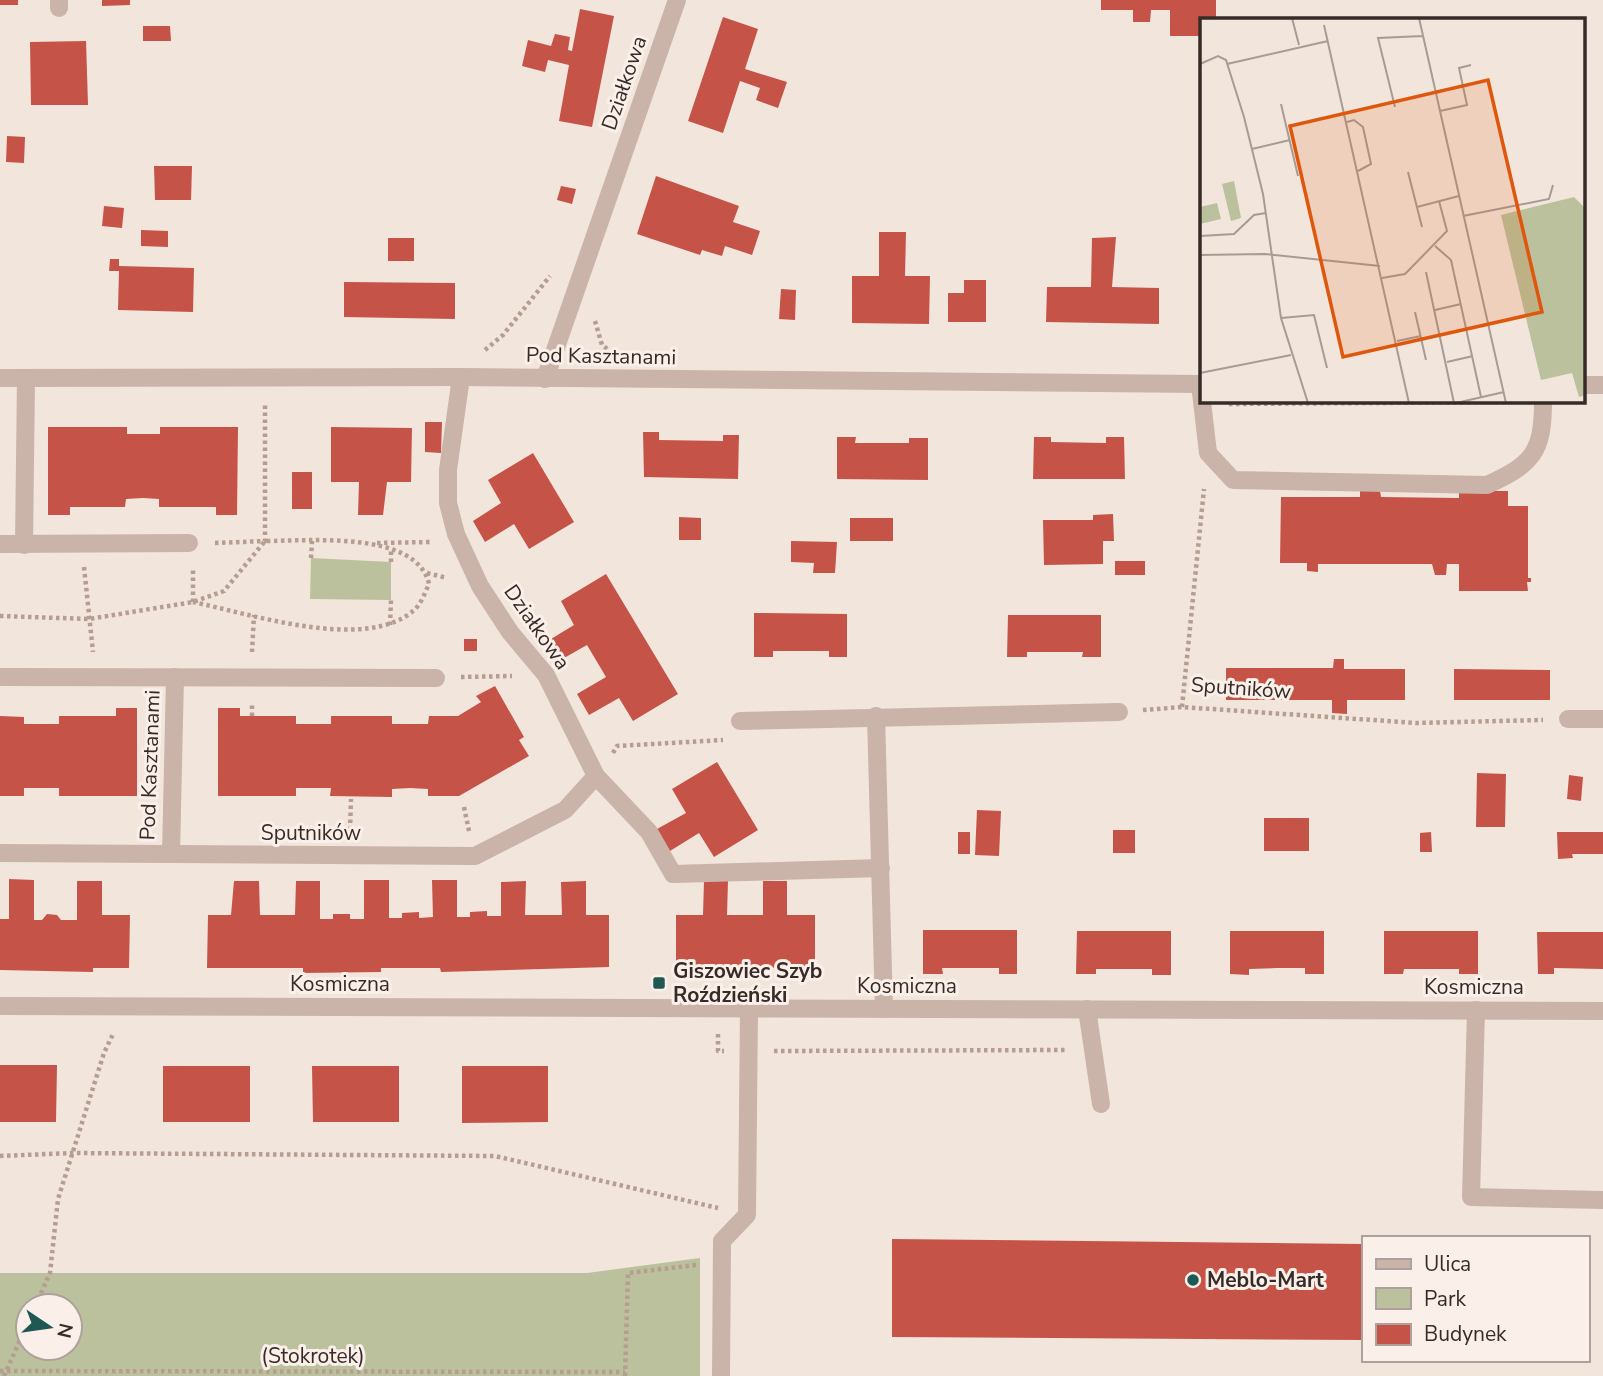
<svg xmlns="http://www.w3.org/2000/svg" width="1603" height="1376" font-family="'Nunito Sans',sans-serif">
<rect width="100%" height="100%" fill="#f2e5dc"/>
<g fill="#bac19c" fill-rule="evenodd">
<polygon points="311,558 391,562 391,600 310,599"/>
<path d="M700,1258V1376H0V1273H587ZM28,1306H70V1348H28Z"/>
</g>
<g fill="#c65347">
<rect x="0" y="0" width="18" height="5"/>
<polygon points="102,0 130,0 130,5 102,6"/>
<polygon points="1101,0 1216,0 1216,19 1202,19 1202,36 1170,36 1170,10 1151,10 1150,22 1133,22 1133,10 1101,10"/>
<polygon points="580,9 614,16 592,127 559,121 569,65 548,60 545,72 522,66 528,40 551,46 555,34 570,37 568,50 572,51"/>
<polygon points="723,17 758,29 745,69 787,82 778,108 756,100 760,88 740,81 723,133 688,121"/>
<polygon points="143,26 170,26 171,41 143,41"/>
<polygon points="86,41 88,105 31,105 30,42"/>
<polygon points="7,136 25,137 24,163 6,162"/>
<polygon points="154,166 192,166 191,200 155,200"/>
<polygon points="656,176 739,206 733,222 760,231 752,255 725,246 722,256 702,250 700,255 637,234"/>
<polygon points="561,186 576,189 572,204 557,200"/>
<polygon points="104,206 124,208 122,228 102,226"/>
<polygon points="141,230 168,231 168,247 141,246"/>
<polygon points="879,232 906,232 905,276 930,276 929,324 852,323 852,276 879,276"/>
<polygon points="1116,237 1112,287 1159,288 1159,324 1046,322 1047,287 1091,287 1092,238"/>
<rect x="388" y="238" width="26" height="23"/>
<polygon points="110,259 119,259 119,266 194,268 193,312 118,310 119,271 109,271"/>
<polygon points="964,280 986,280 986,322 948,322 948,293 964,293"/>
<polygon points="344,282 455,283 455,319 344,317"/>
<polygon points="781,289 796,290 795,320 779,319"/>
<polygon points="425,422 442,422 441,453 425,452"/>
<polygon points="48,427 127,427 127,434 160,434 160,427 238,427 237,515 216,515 216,507 159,507 159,499 143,498 126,499 125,507 70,507 70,515 48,515"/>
<polygon points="331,427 412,428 411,482 387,482 383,515 358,515 359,482 331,482"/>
<polygon points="643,432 659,432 659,440 723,441 723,435 739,435 738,479 644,477"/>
<polygon points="837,437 856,437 855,443 909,443 909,438 928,438 928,480 837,479"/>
<polygon points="1034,437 1051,437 1051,442 1106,443 1106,437 1124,437 1125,479 1033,479"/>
<polygon points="533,453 574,522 529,549 514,524 485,542 473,521 501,503 488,480"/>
<rect x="292" y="472" width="20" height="37"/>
<polygon points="1360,491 1380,491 1381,497 1459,498 1459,491 1508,491 1508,506 1528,506 1528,578 1531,578 1531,582 1527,582 1528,591 1459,591 1459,564 1447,564 1446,575 1435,575 1432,564 1318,564 1318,572 1307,571 1307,563 1280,563 1281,497 1360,497"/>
<polygon points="1113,514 1114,541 1103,541 1103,564 1044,565 1043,520 1093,520 1093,515"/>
<polygon points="679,517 701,518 701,540 679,540"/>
<rect x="850" y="518" width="43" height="23"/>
<polygon points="791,541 837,542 835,573 813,573 814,563 791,562"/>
<rect x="1115" y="561" width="30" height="14"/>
<polygon points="606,574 678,694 633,721 619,698 589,715 577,694 606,677 587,645 557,662 546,642 574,625 561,601"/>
<polygon points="754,613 847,614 847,657 829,657 829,651 773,651 773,657 754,657"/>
<polygon points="1008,615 1101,615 1101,657 1082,657 1083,652 1027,652 1027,657 1007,657"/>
<rect x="464" y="639" width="13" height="12"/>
<polygon points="1334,659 1344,659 1344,669 1405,669 1405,700 1347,700 1347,714 1332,713 1332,700 1226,700 1226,668 1333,668"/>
<polygon points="1454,669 1550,670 1550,700 1454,700"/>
<polygon points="495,686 524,737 519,740 529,756 459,796 428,796 428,789 410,788 392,789 392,797 330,796 331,788 296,788 296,796 218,796 218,708 240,708 240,716 296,716 296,724 331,724 331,716 392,716 392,724 428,724 429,716 458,716 481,702 476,696"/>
<polygon points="116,708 137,708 137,796 59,796 59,788 24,788 24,796 0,796 0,716 24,717 24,724 59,724 59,716 116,716"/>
<polygon points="717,762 758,830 714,857 699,833 670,851 657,829 686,813 672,789"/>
<polygon points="1477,773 1506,774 1505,827 1476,827"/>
<polygon points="1569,775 1583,777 1581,801 1567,799"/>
<polygon points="977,810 1001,811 999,856 975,855"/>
<rect x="1264" y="818" width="45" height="33"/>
<rect x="1113" y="830" width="22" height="23"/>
<rect x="958" y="832" width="12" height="22"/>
<polygon points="1431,832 1432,852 1420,852 1420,833"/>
<polygon points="1557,832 1603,832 1603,854 1572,854 1573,858 1558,859"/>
<polygon points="9,879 34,880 34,920 42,920 47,914 57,915 61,920 77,920 77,881 102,881 102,915 130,915 129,968 93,968 93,972 0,970 0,919 9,919"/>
<polygon points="364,880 389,880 389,918 402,918 402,913 419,912 419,918 433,917 432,880 457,880 457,917 470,917 470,912 487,911 487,916 501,916 501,882 526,881 525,915 562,915 561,882 586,881 586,915 609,915 609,967 441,972 440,968 381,968 381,972 303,973 303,968 207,968 208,915 231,915 234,881 259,881 260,915 295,915 296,881 320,881 320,919 333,919 333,914 350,914 350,919 364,919"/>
<polygon points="704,881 728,881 727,915 763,915 763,881 787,881 787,915 815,915 815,968 676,967 676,915 703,915"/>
<polygon points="923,930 1017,930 1017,974 999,974 999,968 942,968 943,974 923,974"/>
<polygon points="1077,931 1171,931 1171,975 1152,975 1152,969 1096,969 1096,974 1076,974"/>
<polygon points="1230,931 1324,931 1324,974 1305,974 1305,968 1277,968 1249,969 1249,975 1230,974"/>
<polygon points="1384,931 1478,931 1478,974 1459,974 1459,969 1404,969 1403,974 1384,974"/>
<polygon points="1537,932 1603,932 1603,969 1554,968 1554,974 1538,974"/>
<polygon points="0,1065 57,1065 56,1122 0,1122"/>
<rect x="163" y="1066" width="87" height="56"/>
<polygon points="312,1066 399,1066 399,1122 313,1122"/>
<polygon points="462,1066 548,1066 548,1122 462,1123"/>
<polygon points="892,1239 1363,1244 1363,1340 892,1337"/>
</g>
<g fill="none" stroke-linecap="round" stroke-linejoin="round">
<g stroke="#b69d92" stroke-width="4.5" stroke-dasharray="3.5 3.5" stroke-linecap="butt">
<polyline points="595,321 602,345 611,352"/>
<polyline points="485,350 503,335 550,276"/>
<polyline points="1229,404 1518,402"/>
<polyline points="215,543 265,541 265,404"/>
<polyline points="377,543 431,542"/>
<polyline points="311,558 312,541"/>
<polyline points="391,562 391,549"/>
<polyline points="84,567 93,652"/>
<polyline points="427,573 447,578"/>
<polyline points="193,602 193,568"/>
<path d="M0,616L89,619L193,602L224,591L265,541C308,541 417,530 429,584C425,592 421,605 413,611C364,652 251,614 193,602"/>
<polyline points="390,625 391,600"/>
<polyline points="252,652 254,615"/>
<polyline points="461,677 512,676"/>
<polyline points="1182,707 1204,489"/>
<polyline points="1143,710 1182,707 1416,723 1543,720"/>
<polyline points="252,716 252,703"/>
<polyline points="613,753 617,746 723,740"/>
<polyline points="464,807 469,831"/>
<polyline points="350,830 351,799"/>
<polyline points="718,1034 718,1051 724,1051"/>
<polyline points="774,1051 1067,1050"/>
<polyline points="0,1156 72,1153 495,1156 718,1208"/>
<polyline points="35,1306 50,1273 58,1199 104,1053 114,1032"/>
<polyline points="0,1371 625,1372"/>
<polyline points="4,1376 28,1322"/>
<polyline points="625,1376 628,1273 696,1265"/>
</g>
<g stroke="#cab3a8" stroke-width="18">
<path d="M1200,384L1208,453L1233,480L1487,485C1533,464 1543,452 1543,401"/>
<polyline points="596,776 649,832 673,874 881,868"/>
<polyline points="1087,1009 1101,1104"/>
<polyline points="1476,1010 1471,1197 1603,1200"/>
<polyline points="721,1376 722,1241 747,1215 749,1008"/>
</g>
<g stroke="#cab3a8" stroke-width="18">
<polyline points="59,0 59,8"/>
<polyline points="0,378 461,377 1202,384"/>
<polyline points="545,379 677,0"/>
<polyline points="1584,385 1603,385"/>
<polyline points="0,544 189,543"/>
<polyline points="24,545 26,378"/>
<polyline points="0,677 436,678"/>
<polyline points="876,716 884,1009"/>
<polyline points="1568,719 1603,719"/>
<polyline points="740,721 1119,712"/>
<polyline points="0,853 475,856 565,810 596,776 546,675 510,632 480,586 456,534 448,503 448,470 461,377"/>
<polyline points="171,854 175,677"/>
</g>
<polyline stroke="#cab3a8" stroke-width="18" points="0,1006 1603,1011"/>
</g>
<g fill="#1e5954" stroke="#faf0e9" stroke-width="2.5">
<rect x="652" y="976" width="14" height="14" rx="3.5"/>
<circle cx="1193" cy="1280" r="7"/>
</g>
<g text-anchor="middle" stroke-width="6" stroke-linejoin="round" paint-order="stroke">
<g font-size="21" fill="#372b28" stroke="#faf0e9">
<text transform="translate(624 83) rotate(-71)" y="7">Działkowa</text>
<text transform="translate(601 356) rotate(1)" y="7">Pod Kasztanami</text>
<text transform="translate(537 627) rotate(55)" y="7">Działkowa</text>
<text transform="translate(1241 688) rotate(4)" y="7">Sputników</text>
<text transform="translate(150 765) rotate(-88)" y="7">Pod Kasztanami</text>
<text x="311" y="840">Sputników</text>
<text x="340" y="991">Kosmiczna</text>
<text x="907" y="993">Kosmiczna</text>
<text x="1474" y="994">Kosmiczna</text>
<text x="313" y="1363">(Stokrotek)</text>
</g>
<g font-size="21" font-weight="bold" fill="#372b28" stroke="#faf0e9" text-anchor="start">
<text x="673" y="978">Giszowiec Szyb<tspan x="673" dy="24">Roździeński</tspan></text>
<text x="1207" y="1287">Meblo-Mart</text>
</g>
</g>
<g transform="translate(1200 18)">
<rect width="385" height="385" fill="#f2e5dc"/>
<path d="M34,163L41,200L31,203L22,166ZM374,179L385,190V377L379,379L372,355L341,362L301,197ZM17,185L21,201L0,206V189Z" fill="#bac19c"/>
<path fill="none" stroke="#a79b94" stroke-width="2" d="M92,0L99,27M219,0L306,385M124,7L209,385M0,46L18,38L26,42L44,99L63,176L81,300L108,385M27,46L128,23M81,86L98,158M195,89L178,20L223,18M240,93L267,87L259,50L271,47M147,104L154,102L163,109L171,146L158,153M52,131L90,122M208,154L222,209M217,189L259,178M263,198L349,181L353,167M0,218L34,216L54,197L66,195M235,228L251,242L281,379M0,237L65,236L180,248M226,254L254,385M182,260L205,256L247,213L239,183M235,292L261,286M215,294L226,342M81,300L114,297L127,350M197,323L221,318M247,344L273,338M0,355L91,337M256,385L304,374"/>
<path fill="#df570d" fill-opacity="0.15" stroke="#df570d" stroke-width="3.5" d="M288,62L342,294L143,339L90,108Z"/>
<rect width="385" height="385" fill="none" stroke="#372b28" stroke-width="3.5"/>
</g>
<rect x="1362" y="1236" width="228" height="126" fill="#faf0e9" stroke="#aca19c" stroke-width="2"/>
<rect x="1376" y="1259" width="35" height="10" fill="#cab3a8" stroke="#aca19c" stroke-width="2"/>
<text x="1424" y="1271" font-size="21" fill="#372b28">Ulica</text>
<rect x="1376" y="1288" width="35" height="21" fill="#bac19c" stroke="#aca19c" stroke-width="2"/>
<text x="1424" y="1306" font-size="21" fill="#372b28">Park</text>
<rect x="1376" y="1324" width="35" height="21" fill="#c65347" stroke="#aca19c" stroke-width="2"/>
<text x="1424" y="1341" font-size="21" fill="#372b28">Budynek</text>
<g transform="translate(49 1327) rotate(103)"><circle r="33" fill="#faf0e9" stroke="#aca19c" stroke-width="2"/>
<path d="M0-5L12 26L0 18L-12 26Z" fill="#1e5954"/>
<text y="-10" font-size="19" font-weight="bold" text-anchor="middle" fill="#372b28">N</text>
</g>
</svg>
